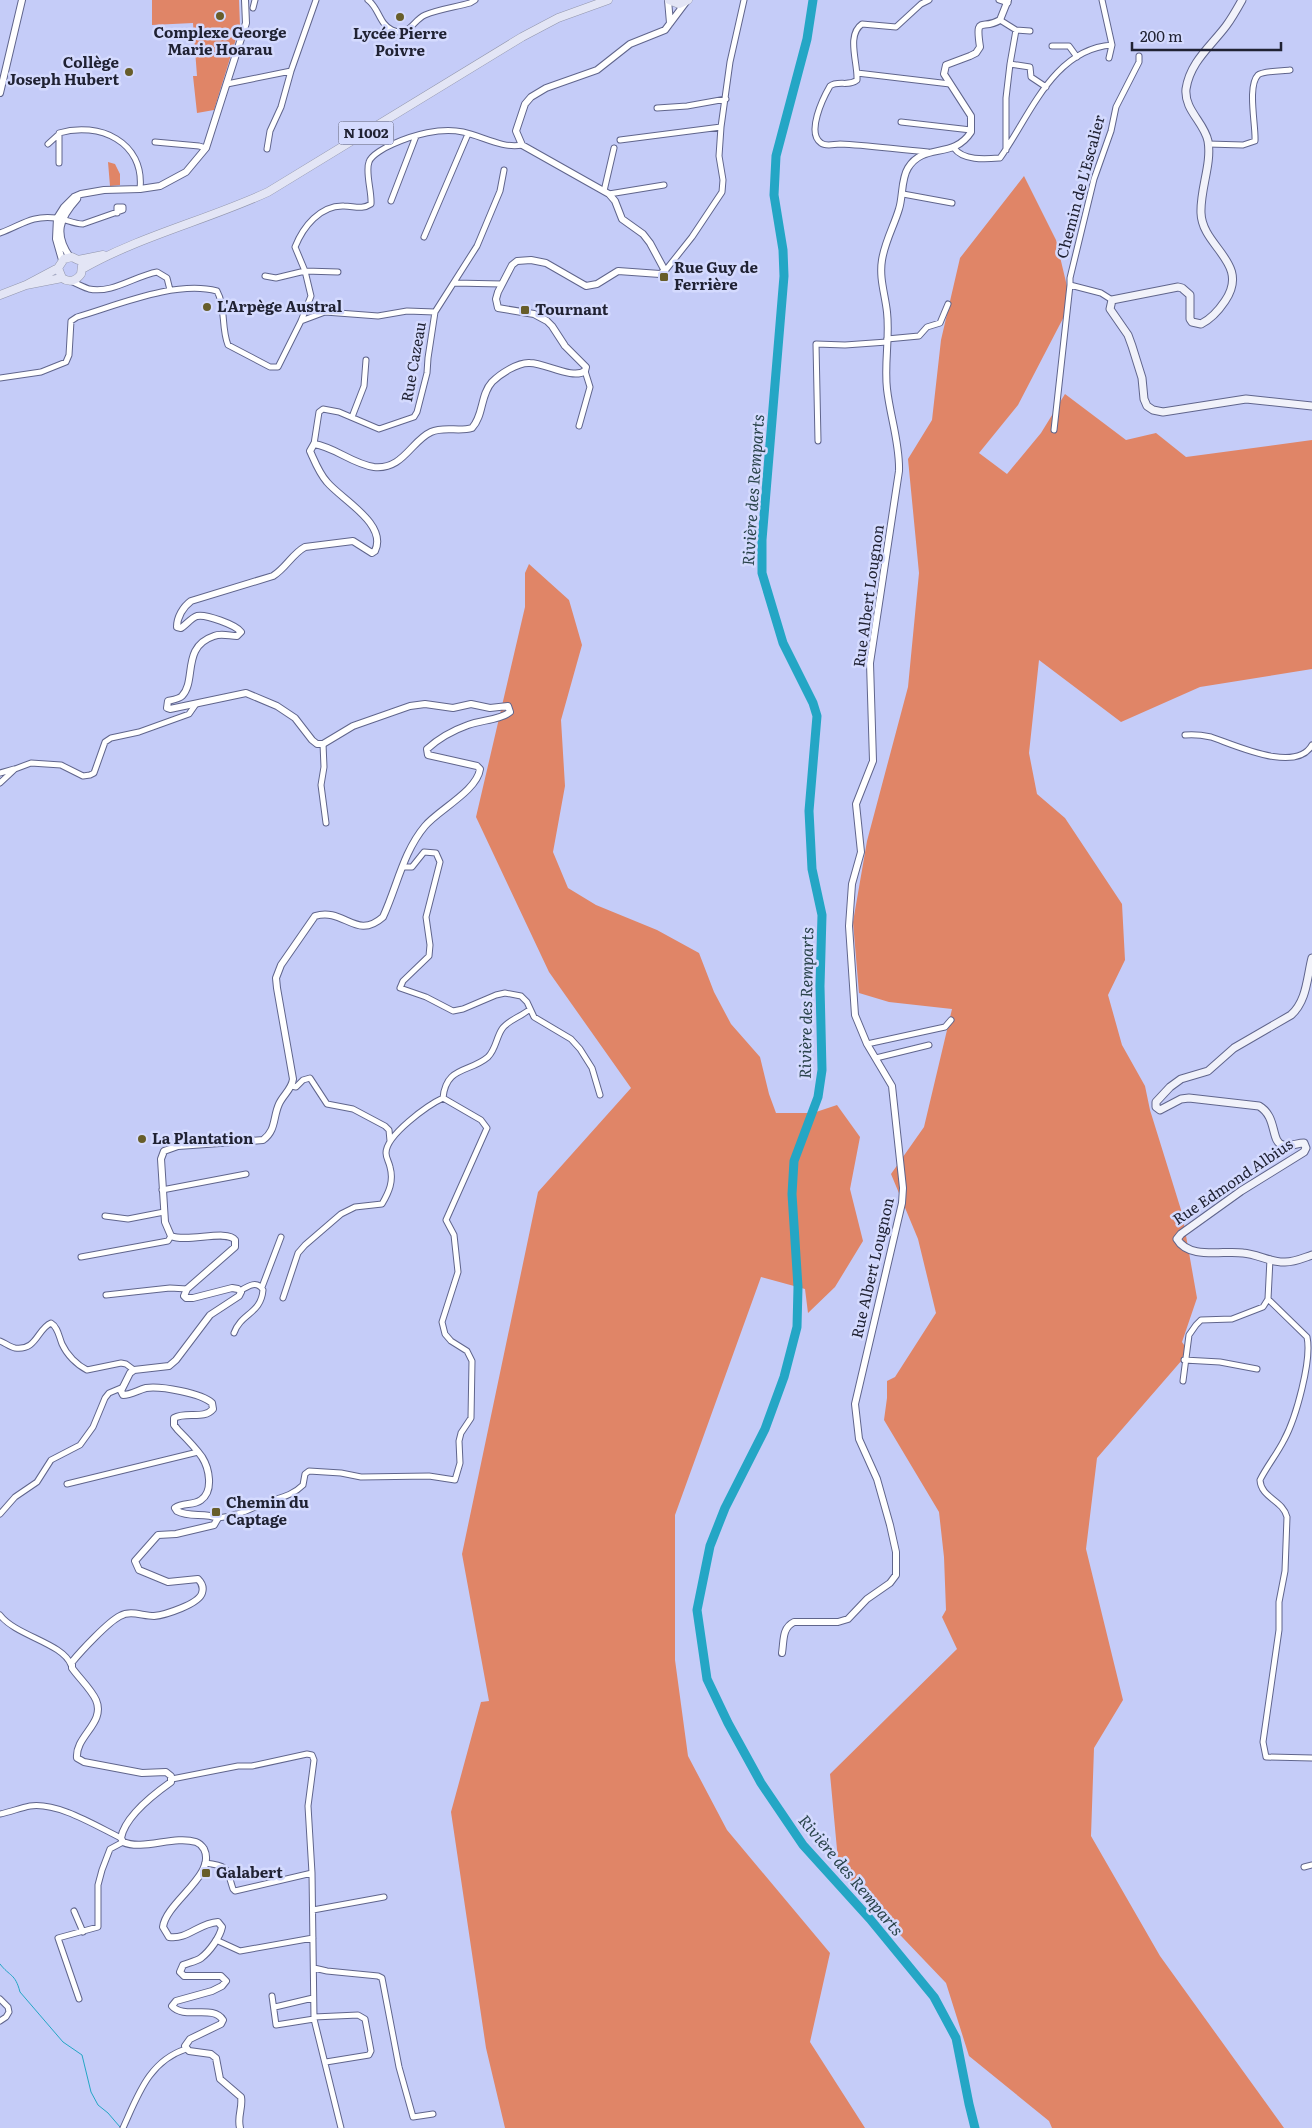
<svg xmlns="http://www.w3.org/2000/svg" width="1312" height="2128" viewBox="0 0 1312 2128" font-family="Literata,serif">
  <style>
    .green { fill: #e08567 }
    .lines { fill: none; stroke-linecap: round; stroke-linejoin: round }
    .stream { stroke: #24a6c5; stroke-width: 1 }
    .river { stroke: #24a6c5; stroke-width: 9 }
    .minor-casing { stroke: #60658c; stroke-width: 7 }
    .tertiary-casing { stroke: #60658c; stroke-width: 8 }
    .secondary-casing { stroke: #60658c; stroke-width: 9 }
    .primary-casing { stroke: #9296ad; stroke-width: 9 }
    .minor { stroke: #fff; stroke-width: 5 }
    .tertiary { stroke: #fff; stroke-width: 6 }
    .secondary { stroke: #f1f2fa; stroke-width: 7 }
    .primary { stroke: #e3e5f5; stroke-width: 8 }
    .poi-dot { fill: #675d2a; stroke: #d4dafe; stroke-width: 2 }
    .labels { text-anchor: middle; stroke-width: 5; stroke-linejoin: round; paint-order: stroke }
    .shield { fill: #d4dafe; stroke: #565970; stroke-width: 1 }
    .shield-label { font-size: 14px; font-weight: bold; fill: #202233 }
    .poi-label { font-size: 15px; font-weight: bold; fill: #202233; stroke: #d4dafe; text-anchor: start }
    .street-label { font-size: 15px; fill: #202233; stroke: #d4dafe }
    .water-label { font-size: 16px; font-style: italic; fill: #29434a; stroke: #d4dafe }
  </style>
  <rect width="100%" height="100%" fill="#c5ccf8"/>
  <!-- green -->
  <path class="green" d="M152,0H239L240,26L214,110L197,113L193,76H197L193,23L152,25Z
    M108,162L115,164L120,174V185L110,186Z
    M1024,176L1056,240L1071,303L1018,405L979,453L1007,474L1041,433L1065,394L1126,440L1156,433L1186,457L1312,440V669L1200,687L1121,722L1039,660L1029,753L1037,794L1065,818L1122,904L1125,960L1108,995L1122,1045L1145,1086L1150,1110L1182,1213L1197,1298L1182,1342L1189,1352L1097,1458L1086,1549L1123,1700L1094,1748L1091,1836L1160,1956L1284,2128H1052L1049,2121L969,2056L946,1983L839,1871L830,1774L957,1649L942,1617L946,1610L944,1557L939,1512L884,1420L887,1398V1381L895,1377L936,1313L918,1239L891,1174L924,1127L952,1009L889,1002L859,993L853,922L867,841L908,687L919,573L908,459L932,420L941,340L960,258Z
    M529,564L569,600L582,645L561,720L565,786L553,852L568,888L596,905L657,930L699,953L714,992L731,1024L760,1057L769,1094L776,1113H813L837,1105L860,1137L850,1189L863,1241L835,1287L808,1313L805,1289L761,1277L675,1515V1660L688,1756L727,1830L830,1953L810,2042L865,2128H505L486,2048L451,1812L481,1702L489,1701L462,1554L538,1192L631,1088L549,972L476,817L525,607V573Z"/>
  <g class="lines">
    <!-- stream -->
    <path class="stream" d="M0,1964C10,1977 15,1973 20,1992L63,2042L82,2055L91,2092L98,2105L108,2113L120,2127"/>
    <!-- river -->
    <path class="river" d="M813,0L807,39L776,156L774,195L783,250L784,276L762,540V573L783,643L813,703L817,716L809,811L812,869L822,915L820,986L822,1070L818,1097L794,1161L792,1194L798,1287L797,1327L784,1377L765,1429L725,1508L710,1546L697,1610L707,1679L728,1723L761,1783L803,1845L870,1919L934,1997L956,2038L969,2104L975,2128"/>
    <defs>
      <path id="minor" d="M368,0C379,8 379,24 392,30C409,38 413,20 425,15C439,9 456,7 470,3L475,0
        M999,0L1008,3
        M1102,0L1112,45L1109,58
        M253,8L255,0
        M1000,20L1016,30L1030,31
        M1052,46H1069L1077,57
        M1010,64L1016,30
        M291,71L316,0
        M857,73L950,84
        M227,84L291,71L281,107L270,131L267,149
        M657,108L687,106L726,99
        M901,122L971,130
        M620,140L721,127
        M155,142L199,146L206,148
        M48,144L59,134
        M1208,144L1243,145L1255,141C1256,126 1247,86 1258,75C1262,71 1284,71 1290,70
        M954,148C963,161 986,159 1000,158C1030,116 1053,49 1112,45
        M1006,150V98L1010,64L1030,67L1031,77L1046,87
        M928,152C899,150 869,145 840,144C834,144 826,147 821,143C806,133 823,98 830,86C838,80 849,87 857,80C858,63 846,35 862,24L896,27L921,4L929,0
        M59,163V133C99,121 145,142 140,189
        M604,191L614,148
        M609,194L664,185
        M903,194L952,203
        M391,201L416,136
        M0,233C22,225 31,215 56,218C66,219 73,224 83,224L123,210V207H117V213
        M424,237L468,134
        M665,271L692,237L722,192L723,180L719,156L721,127L730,62L744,0
        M265,276L276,278L305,271L338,272
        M71,281C77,284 83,287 89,289C112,294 135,276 157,272L167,278L170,290
        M454,283L502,284
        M1112,300L1101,293L1070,285V278L1094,179L1111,131L1116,107L1139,62V56
        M301,321L325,312L378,316L407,311L435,312
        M887,339L919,336L927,327L940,323L948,304
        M0,378L41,372L66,362L69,355L71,321L77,317C118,305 176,280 217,291C226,307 221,328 228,345L270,367H278L301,321L311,296L305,271L295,247C303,227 320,205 344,206C354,206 362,210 371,204C372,192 365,172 369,162C371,155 386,147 393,144C413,135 441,127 463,132C482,136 503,149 522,145
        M352,417L364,386L366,360
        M579,426L590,387L585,371
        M1054,430L1070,285
        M818,441L816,344L845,345L887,342
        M314,444L319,412L323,409L339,412L379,429L414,417L417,412L427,373L428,358L435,312L477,246L500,191L504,170
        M1185,735C1194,734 1202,735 1211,737C1235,745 1296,774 1312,745
        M323,744L324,767L321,785L326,823
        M0,773L14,769
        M0,783L15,769L31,763L61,765L83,776L90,775L94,773L105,742L111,738L139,732L189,714L196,704
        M403,867H412L424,852L436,853L440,862L426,917L430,945L429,956L403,981L400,988L426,997L453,1011L463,1009L496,995L505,993L521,996L527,1002L534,1017L571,1039L580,1049L592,1068L600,1095
        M867,1044L945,1027L951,1020
        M876,1058L929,1045
        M291,1086L296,1087L303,1080L310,1078L327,1104L353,1109L385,1126L389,1130L390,1141
        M443,1098C446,1066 469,1073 488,1057C496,1049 496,1038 502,1029C508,1020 521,1017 530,1009
        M162,1190L246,1174
        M105,1216L128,1219L164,1212
        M81,1257L168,1241L171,1236
        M262,1287L281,1237
        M106,1295L170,1288L187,1289
        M283,1298L298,1253L305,1245L341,1214L355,1207L382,1204C389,1192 394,1181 390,1167C389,1162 386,1158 386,1153C386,1135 428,1105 443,1098
        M1268,1299L1307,1337C1312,1360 1296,1418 1284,1440C1277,1454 1267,1466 1260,1480C1261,1498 1283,1500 1287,1517L1285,1571L1279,1602V1630L1263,1742L1266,1757L1312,1758
        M234,1333C241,1313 261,1314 263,1290C257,1280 248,1286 240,1291
        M0,1341C5,1343 10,1347 15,1348C37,1351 37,1329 51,1323C58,1327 59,1337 62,1344C67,1355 77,1365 87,1370L121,1363L126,1364L134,1370
        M1184,1360L1220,1362L1257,1369
        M1183,1381L1189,1335L1196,1325L1201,1320L1232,1319L1263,1307L1268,1299L1270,1259
        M67,1484L198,1452
        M0,1514L15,1497L37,1482L51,1460L80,1445L93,1427L105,1398L109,1393L121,1388
        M218,1518C235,1516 244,1512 260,1505C275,1498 290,1498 303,1485L305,1474L309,1471L341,1473L361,1477L429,1476L455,1480L460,1463L459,1441L461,1433L471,1418L472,1361L467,1351L451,1341L445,1334L442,1322L458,1272L454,1235L446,1220L487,1128L481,1120L443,1098
        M0,1615C16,1636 63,1643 71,1665
        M172,1779L238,1766H252L307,1754L312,1755L314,1760L308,1806L312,1873L314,2019L341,2128
        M0,1814C10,1812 20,1808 30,1806C58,1802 96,1826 121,1838
        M205,1863C229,1866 226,1867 233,1889L235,1891L312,1873
        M1304,1867L1312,1865
        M313,1910L384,1897
        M74,1911L83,1932
        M216,1940L240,1951L313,1938
        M314,1968L327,1971L378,1976L382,1978L399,2067L413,2117L433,2114
        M272,1996L276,2025L314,2019
        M0,1999L8,2007L9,2012L6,2017L0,2021
        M79,1999L58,1938L98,1927V1885L102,1870L110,1849L123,1842
        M275,2007L313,1998
        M314,2017L358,2015L365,2019L371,2051L369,2055L326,2062
        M123,2128C138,2095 149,2061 186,2049"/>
      <path id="tertiary" d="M668,0L670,23
        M0,93L22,0
        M70,257C54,234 59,219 77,199
        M62,260L56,239L57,218L64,207L74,197L81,194L104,190L140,189L160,186L186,172L206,148L246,23L245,0
        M782,1653C784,1640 782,1628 794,1622H838L848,1619L867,1599L890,1583L896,1575V1552L890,1525L877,1479L859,1439L855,1404L902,1203L903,1188L892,1086L867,1044L855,1015L849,926L852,884L861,852L856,804L873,761L870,663L899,471C900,444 890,416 887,389C884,363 890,338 887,312C885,294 879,278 882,260C885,241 894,226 899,209C903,197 901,179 908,168C924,142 953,160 971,132V116L944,74L946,65L970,56L976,53L980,47C975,14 982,31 1000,20L1008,0
        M240,2128C237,2116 243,2108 241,2097L220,2079L216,2058L211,2054L189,2051L185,2046L190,2039L221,2024L223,2020C213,2004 184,2020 172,2006L176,2001L212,1991L222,1986L226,1981L221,1976H184L180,1972L183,1965C188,1963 197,1961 201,1958C210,1951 220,1937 222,1927L218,1922C199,1923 187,1940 169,1937L163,1927C166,1902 217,1875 204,1849C202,1846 199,1843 196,1842C174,1835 143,1851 123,1842L121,1838C125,1816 154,1794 171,1782V1776L166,1772L142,1773L84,1762L77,1758C75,1736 106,1723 96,1700C91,1689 79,1678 72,1668V1662C81,1651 108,1622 120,1616C131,1610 142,1616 154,1616C165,1615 199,1604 202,1593C204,1587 202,1583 198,1579L168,1582L139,1570L135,1561L158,1535L176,1534L214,1525L218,1518C204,1512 190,1518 177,1511L175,1508C183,1502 193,1506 201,1500C214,1491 209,1468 202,1457C195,1447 186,1438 178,1430L174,1425V1418C186,1411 204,1420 213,1409L212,1403C201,1393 161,1386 146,1388C138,1390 131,1395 123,1395L121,1391L130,1373L134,1370L169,1366L176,1360L210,1315L239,1296L241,1292L238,1289L232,1288L193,1298H186L184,1296L187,1289L235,1247V1240C227,1229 187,1243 171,1236L165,1222L161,1159L164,1151L178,1146L263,1140C276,1131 273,1117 279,1104C283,1095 292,1089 293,1079L277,988L276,978L281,965L315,916C344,907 356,941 383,917C397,887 403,852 425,826C438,810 477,791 480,769L477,766L428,755L427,749C438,739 454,730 468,725C481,720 500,720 510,712L508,706L490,708L471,704L453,708L425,704L410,706L353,726L323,744H317L312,740L295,718L277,706L246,693L170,709L167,708L168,701C172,700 179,699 182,696C197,680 181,647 214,636C221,633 230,636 237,636L241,632C236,625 206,614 197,616C191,618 186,625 181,628L177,627C177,617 183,607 191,601L273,576C286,568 292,554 305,547L353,541L372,553L375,551C388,524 341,499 327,482C319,473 315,462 310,451L314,444C335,447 352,464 374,467C403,470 411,441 431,432C444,426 459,432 472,428C484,415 480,395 492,382C500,374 518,362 530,363C545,363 573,380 585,371L586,367L565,346L552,326L547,321L534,314L498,308L496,299L498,292L512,265L517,261L531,260L546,263L586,286L597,284L618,271L660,274L665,271L664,269L650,243L643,234L622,219L615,201L609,194L522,145L516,131L525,104L531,97L546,88L597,70L630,44L665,30L686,2"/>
      <path id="secondary" d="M1242,0C1237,9 1232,18 1226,26C1211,46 1190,62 1186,89C1184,110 1204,122 1208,141C1212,164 1200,189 1201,213C1202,247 1251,263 1225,301C1219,310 1211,319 1201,324L1192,322L1190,319V295L1182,288L1178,287L1112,300L1110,309L1128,335L1132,346L1142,378L1144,399L1147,406L1153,410L1163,412L1246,399L1312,406
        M1312,958C1307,977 1307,1001 1291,1015L1234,1048L1208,1071L1181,1079L1170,1087L1156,1102V1107L1160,1110L1181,1099L1189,1098L1259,1106C1278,1117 1270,1142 1283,1145C1290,1147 1297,1143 1304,1143L1306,1148L1304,1152L1241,1191L1181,1234L1177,1239C1189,1260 1224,1250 1243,1253C1257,1254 1272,1263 1285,1262C1295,1262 1303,1258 1312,1255"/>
      <path id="primary" d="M669,0L679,4L688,0
        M82,269C140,236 207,220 268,192L522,37L558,18L608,0
        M62,278L58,268L64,259L72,257L78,260L103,255
        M26,285L62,278C69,283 76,281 81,274L82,266
        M0,295L26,285L58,268"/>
    </defs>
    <!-- minor casing -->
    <use href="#minor" class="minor-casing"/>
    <!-- tertiary casing -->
    <use href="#tertiary" class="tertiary-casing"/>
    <!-- secondary casing -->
    <use href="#secondary" class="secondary-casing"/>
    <!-- primary casing -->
    <use href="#primary" class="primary-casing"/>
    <!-- minor -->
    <use href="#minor" class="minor"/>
    <!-- tertiary -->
    <use href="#tertiary" class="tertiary"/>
    <!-- secondary -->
    <use href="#secondary" class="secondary"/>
    <!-- primary -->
    <use href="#primary" class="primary"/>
  </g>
  <!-- markers -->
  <g class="poi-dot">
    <circle cx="220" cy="16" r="5"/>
    <circle cx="400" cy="17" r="5"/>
    <circle cx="129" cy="72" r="5"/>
    <rect x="659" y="272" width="10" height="10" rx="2.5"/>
    <circle cx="207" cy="307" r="5"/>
    <rect x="520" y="305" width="10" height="10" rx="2.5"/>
    <circle cx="142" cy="1139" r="5"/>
    <rect x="211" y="1507" width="10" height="10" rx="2.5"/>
    <rect x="201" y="1868" width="10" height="10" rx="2.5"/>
  </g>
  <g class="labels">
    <!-- shield labels -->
    <rect class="shield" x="338.5" y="121.5" width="55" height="23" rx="4"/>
    <g class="shield-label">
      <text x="366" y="138">N 1002</text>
    </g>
    <!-- poi labels -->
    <g class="poi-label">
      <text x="220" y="38" text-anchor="middle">Complexe George<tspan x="220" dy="17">Marie Hoarau</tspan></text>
      <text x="400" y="39" text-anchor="middle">Lycée Pierre<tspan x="400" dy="17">Poivre</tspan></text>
      <text x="119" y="68" text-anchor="end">Collège<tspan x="119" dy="17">Joseph Hubert</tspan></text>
      <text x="674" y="273">Rue Guy de<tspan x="674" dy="17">Ferrière</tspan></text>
      <text x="217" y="312">L'Arpège Austral</text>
      <text x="535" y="315">Tournant</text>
      <text x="152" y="1144">La Plantation</text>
      <text x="226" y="1508">Chemin du<tspan x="226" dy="17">Captage</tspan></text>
      <text x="216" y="1878">Galabert</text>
    </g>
    <!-- street labels -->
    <g class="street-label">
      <text transform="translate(1081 187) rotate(-75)" y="5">Chemin de L'Escalier</text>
      <text transform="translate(414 362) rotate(-80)" y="5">Rue Cazeau</text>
      <text transform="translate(869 596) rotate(-82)" y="5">Rue Albert Lougnon</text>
      <text transform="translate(1233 1182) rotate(-34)" y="5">Rue Edmond Albius</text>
      <text transform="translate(873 1268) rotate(-77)" y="5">Rue Albert Lougnon</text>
    </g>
    <!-- water labels -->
    <g class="water-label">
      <text transform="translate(753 490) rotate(-86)" y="6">Rivière des Remparts</text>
      <text transform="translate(806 1003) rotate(-89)" y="6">Rivière des Remparts</text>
      <text transform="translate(851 1875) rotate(50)" y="6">Rivière des Remparts</text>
    </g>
  </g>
  <!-- scale -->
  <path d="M1132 42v8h149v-8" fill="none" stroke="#202233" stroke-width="2.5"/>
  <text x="1140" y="42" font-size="15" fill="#202233" stroke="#d4dafe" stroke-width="4" paint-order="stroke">200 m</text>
</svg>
